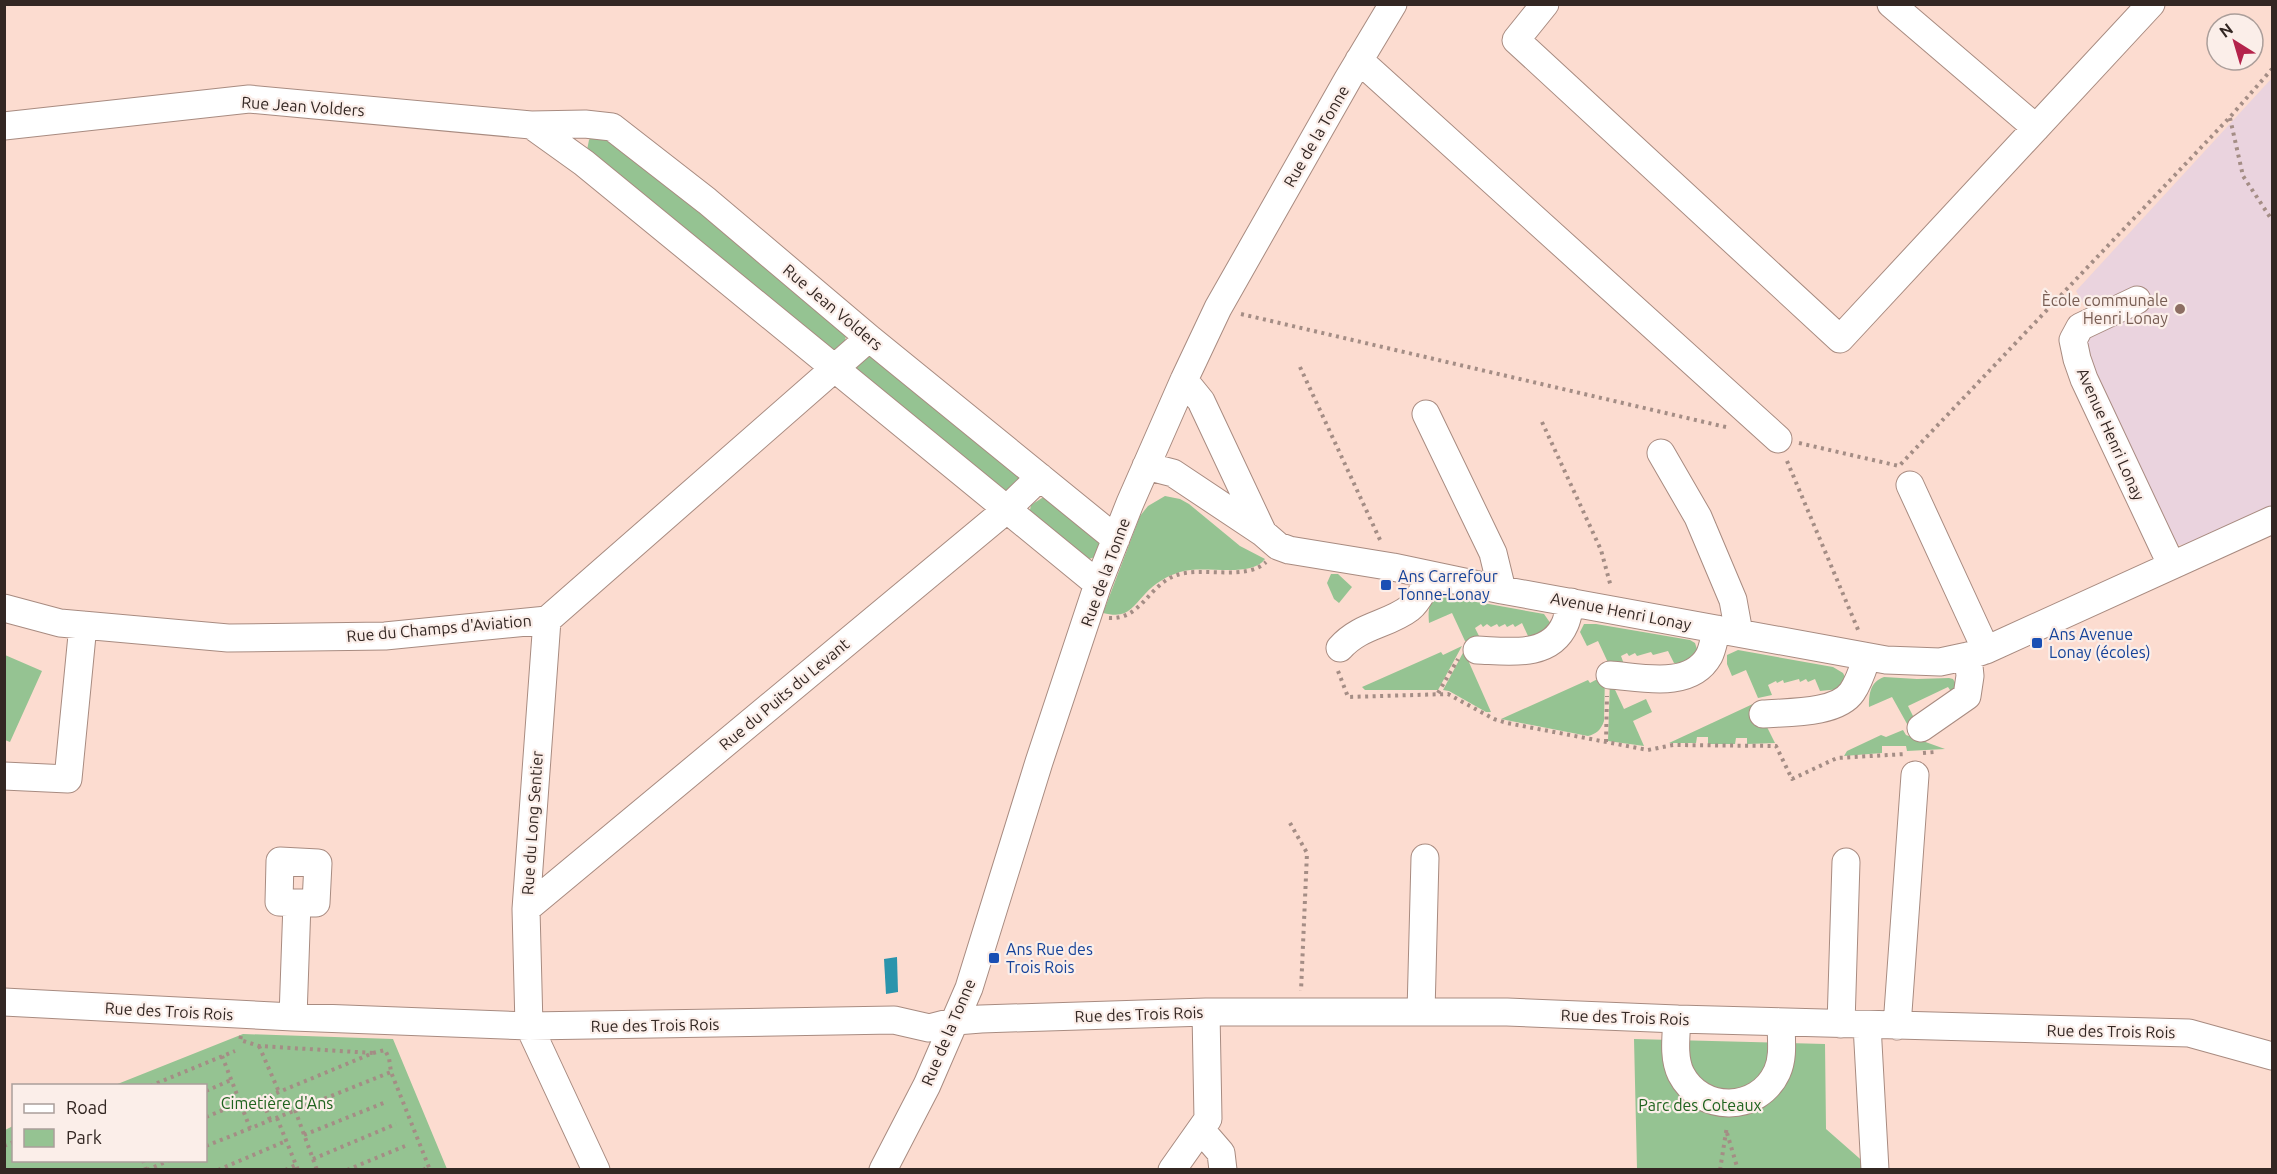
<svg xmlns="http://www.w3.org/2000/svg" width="2277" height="1174" viewBox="0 0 2277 1174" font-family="Ubuntu,sans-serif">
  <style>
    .education { fill: #ead3de }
    .green { fill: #95c392 }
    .water { fill: #2a94ac }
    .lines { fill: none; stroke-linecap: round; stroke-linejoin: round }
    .minor-casing { stroke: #a88b80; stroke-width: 29 }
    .path { stroke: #a48d85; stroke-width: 4; stroke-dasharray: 3 4.5; stroke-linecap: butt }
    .minor { stroke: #fff; stroke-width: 27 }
    .education-dot { fill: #8d6e63; stroke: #fbeee9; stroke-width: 2 }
    .transit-dot { fill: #1a4fb4; stroke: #fbeee9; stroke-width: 2 }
    .labels { text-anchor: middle; stroke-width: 4.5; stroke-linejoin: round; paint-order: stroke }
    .street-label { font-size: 16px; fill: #332723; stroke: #fbeee9 }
    .education-label { font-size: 16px; fill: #785e54; stroke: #fbeee9; text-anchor: end }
    .transit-label { font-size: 16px; fill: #164399; stroke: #fbeee9; text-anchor: start }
    .park-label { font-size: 16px; fill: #1f631e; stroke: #fbeee9 }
  </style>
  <rect width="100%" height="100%" fill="#fcdcd0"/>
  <!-- education -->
  <path class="education" d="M2272,78V506L2191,544L2179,545L2168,538L2080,347L2097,326L2076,291Z"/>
  <!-- green -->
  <path class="green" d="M609,135L846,336L844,345L831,352L587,150L589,140L591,137Z
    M872,354L1020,478L1019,483L1004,494L856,369L859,360Z
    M1165,496L1180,499L1189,504L1240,546L1265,559C1250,579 1204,564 1180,572C1167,576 1155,583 1145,594C1131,609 1127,619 1103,613L1140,516L1148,506Z
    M1042,498H1047L1097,536L1101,544L1095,557L1086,560L1029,515L1031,505Z
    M1331,574H1338L1352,587L1339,603L1334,599L1327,583Z
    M1439,595L1544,614L1551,624L1536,636H1528L1522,623L1515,627L1513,624L1507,627L1505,624L1499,627L1497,624L1491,627L1487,624L1483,627L1481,624L1475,628L1480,638L1469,643L1465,641L1452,613L1429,623C1428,612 1428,601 1439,595Z
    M1584,624H1596L1690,640L1695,643L1698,652L1682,664L1674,663L1668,651L1653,655L1651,652L1637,656L1635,653L1629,656L1627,653L1621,656L1625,667L1611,669L1598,641L1587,646L1580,632Z
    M1462,646L1438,690H1365L1362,687L1441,652L1443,655Z
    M1738,650L1833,667L1843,673L1846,679L1840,689L1820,691L1815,679L1808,682L1806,679L1800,682L1799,679L1784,683L1783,680L1777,683L1776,681L1768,685L1772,695L1758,698L1746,670L1732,676L1727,664V655Z
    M1464,651L1491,712H1486L1449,691L1443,690Z
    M5,655L42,671L10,742L5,740Z
    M1605,675L1604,721C1601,730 1596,734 1588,736L1501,719L1588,680L1590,683Z
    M1884,677L1917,679L1949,678L1953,679L1956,684L1952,693L1948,687L1908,706L1922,734L1911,731L1892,697L1869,707C1869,694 1870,682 1884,677Z
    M1610,679L1624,709L1646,699L1652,712L1633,721L1644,746L1608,741Z
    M1755,703L1775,743L1747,744V738H1736L1735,744H1708V737H1697L1696,743H1669Z
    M1903,730L1906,735L1945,749L1907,751L1906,746H1882V753L1844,756L1847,751L1881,735L1886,737Z
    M243,1034L393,1039L447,1169H5V1130L13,1126L14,1160H206V1086L115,1085Z
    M1634,1039L1825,1044L1826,1129L1867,1165V1169H1637Z"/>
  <!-- water -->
  <path class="water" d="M897,957L898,992L886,994L884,959Z"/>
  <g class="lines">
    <defs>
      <path id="minor" d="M1545,4L1516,40L1840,339L2151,4
        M1891,4L2036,128
        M1359,60L1778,439
        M531,125L584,163L1098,584
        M4,126L249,99L531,125L585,124L612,127L707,201L869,338L1116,539
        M2137,300L2080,327L2073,340L2077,359L2084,379L2171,564
        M1184,380L1201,401L1263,533
        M1426,414L1493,553L1502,590
        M1661,453L1698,517L1733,600L1739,633
        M1146,466L1173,473L1263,533L1278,546L1289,550L1393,567L1502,590L1886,660L1940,662L1968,656L1986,650L2272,520
        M1910,485L1986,650
        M4,608L60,623L228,638L385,636L547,620L869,338
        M547,620L526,909L529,1026L596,1170
        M1340,648C1360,625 1388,625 1410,608C1419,600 1425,587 1430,576
        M1477,650C1507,651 1550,659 1565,624C1568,617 1569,609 1571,602
        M1610,675C1640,677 1690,690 1709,656C1713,648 1714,638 1717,629
        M1763,714C1788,712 1837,714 1852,692C1859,682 1863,669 1867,657
        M1921,728L1967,696L1970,676L1968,656
        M4,776L68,779L83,625
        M526,909L1006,510L1040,477
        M4,1002L293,1017L529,1026L894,1020L929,1028L956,1021L981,1019L1206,1012H1507L1677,1019L2189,1033L2272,1056
        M1421,1012L1425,858
        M293,1017L297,903H316L318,863L280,861L279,902L297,903
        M1677,1019C1676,1037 1673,1058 1681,1074C1701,1113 1758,1113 1777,1072C1784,1057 1781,1039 1781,1022
        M1841,1024L1846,862
        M1867,1025L1875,1170
        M1897,1026L1915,775
        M1202,1131L1221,1153L1223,1170
        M883,1170L927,1085L969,988L1039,762L1098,584L1130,503L1184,380L1218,308L1348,79L1393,4
        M1172,1170L1208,1119L1206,1012"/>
    </defs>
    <!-- minor casing -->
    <use href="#minor" class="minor-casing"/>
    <!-- path -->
    <path class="path" d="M2230,118L2243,176L2272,220
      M1241,314L1730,428
      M1300,367L1381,542
      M1542,422L1601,550L1611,587
      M1799,443L1899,466L2230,117L2272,69
      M1787,461L1859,632
      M1109,618C1140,620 1148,587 1174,576C1201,565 1245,582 1266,562
      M1338,671L1348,697L1448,694L1494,719L1507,723L1648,750L1673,745L1776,746L1792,779L1837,758L1906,754
      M1438,693L1458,659
      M1606,742L1607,696
      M1923,753L1935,752
      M1290,823L1307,853L1301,991
      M241,1036L240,1040L259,1046L373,1053L262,1099L270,1120
      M259,1046L279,1092
      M373,1053L385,1050L389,1058L391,1072L430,1170
      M222,1056L250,1128
      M150,1086L235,1051
      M206,1091L231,1080
      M295,1110L317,1170
      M206,1117L240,1103
      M277,1118L298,1170
      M1727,1133L1738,1170
      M304,1135L386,1102
      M4,1146L14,1142
      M206,1146L391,1072
      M313,1159L396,1124
      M143,1160L146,1170
      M147,1170L170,1160
      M218,1170L286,1141
      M285,1170L296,1165
      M347,1170L405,1146
      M423,1170L429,1167
      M1720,1170L1727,1126"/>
    <!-- minor -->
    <use href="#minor" class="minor"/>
  </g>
  <!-- markers -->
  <circle class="education-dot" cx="2180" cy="309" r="6"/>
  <g class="transit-dot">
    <rect x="1380" y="579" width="12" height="12" rx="3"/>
    <rect x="2031" y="637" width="12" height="12" rx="3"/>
    <rect x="988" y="952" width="12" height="12" rx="3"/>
  </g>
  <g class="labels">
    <!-- street labels -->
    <g class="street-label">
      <text transform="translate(303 106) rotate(4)" y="6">Rue Jean Volders</text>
      <text transform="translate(1316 136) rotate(-60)" y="6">Rue de la Tonne</text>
      <text transform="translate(833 307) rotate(40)" y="6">Rue Jean Volders</text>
      <text transform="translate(2111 434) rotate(66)" y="6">Avenue Henri Lonay</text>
      <text transform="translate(1105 572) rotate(-70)" y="6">Rue de la Tonne</text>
      <text transform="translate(1621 611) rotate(11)" y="6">Avenue Henri Lonay</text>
      <text transform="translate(439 628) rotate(-5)" y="6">Rue du Champs d'Aviation</text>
      <text transform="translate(784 694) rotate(-40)" y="6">Rue du Puits du Levant</text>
      <text transform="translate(532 823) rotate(-86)" y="6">Rue du Long Sentier</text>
      <text transform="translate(169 1011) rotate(3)" y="6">Rue des Trois Rois</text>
      <text transform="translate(1139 1014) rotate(-2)" y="6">Rue des Trois Rois</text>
      <text transform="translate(1625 1017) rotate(2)" y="6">Rue des Trois Rois</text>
      <text transform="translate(655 1025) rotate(-1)" y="6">Rue des Trois Rois</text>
      <text transform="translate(2111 1031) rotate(1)" y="6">Rue des Trois Rois</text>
      <text transform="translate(948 1032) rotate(-67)" y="6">Rue de la Tonne</text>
    </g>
    <!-- education labels -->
    <g class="education-label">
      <text x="2168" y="306">Ècole communale<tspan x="2168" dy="18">Henri Lonay</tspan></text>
    </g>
    <!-- transit labels -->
    <g class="transit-label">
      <text x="1398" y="582">Ans Carrefour<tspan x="1398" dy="18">Tonne-Lonay</tspan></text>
      <text x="2049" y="640">Ans Avenue<tspan x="2049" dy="18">Lonay (écoles)</tspan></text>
      <text x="1006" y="955">Ans Rue des<tspan x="1006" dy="18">Trois Rois</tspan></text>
    </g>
    <!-- park labels -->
    <g class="park-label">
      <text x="277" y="1109">Cimetière d'Ans</text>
      <text x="1700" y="1111">Parc des Coteaux</text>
    </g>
  </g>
  <!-- border -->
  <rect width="2277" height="1174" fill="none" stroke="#332723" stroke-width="12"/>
  <!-- legend -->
  <rect x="12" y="1084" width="195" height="78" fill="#fbeee9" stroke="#ab9e9a" stroke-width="1.5"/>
  <rect x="24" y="1104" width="30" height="9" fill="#ffffff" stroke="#ab9e9a" stroke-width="1.5"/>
  <text x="66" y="1114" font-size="18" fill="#332723">Road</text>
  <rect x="24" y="1129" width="30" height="18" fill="#95c392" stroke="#ab9e9a" stroke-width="1.5"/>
  <text x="66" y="1144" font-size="18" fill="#332723">Park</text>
  <!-- north arrow -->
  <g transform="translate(2235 42) rotate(323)"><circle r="28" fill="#fbeee9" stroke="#ab9e9a" stroke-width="1.5"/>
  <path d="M0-4.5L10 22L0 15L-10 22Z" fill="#b4234b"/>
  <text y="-9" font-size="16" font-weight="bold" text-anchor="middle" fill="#332723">N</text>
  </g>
</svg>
